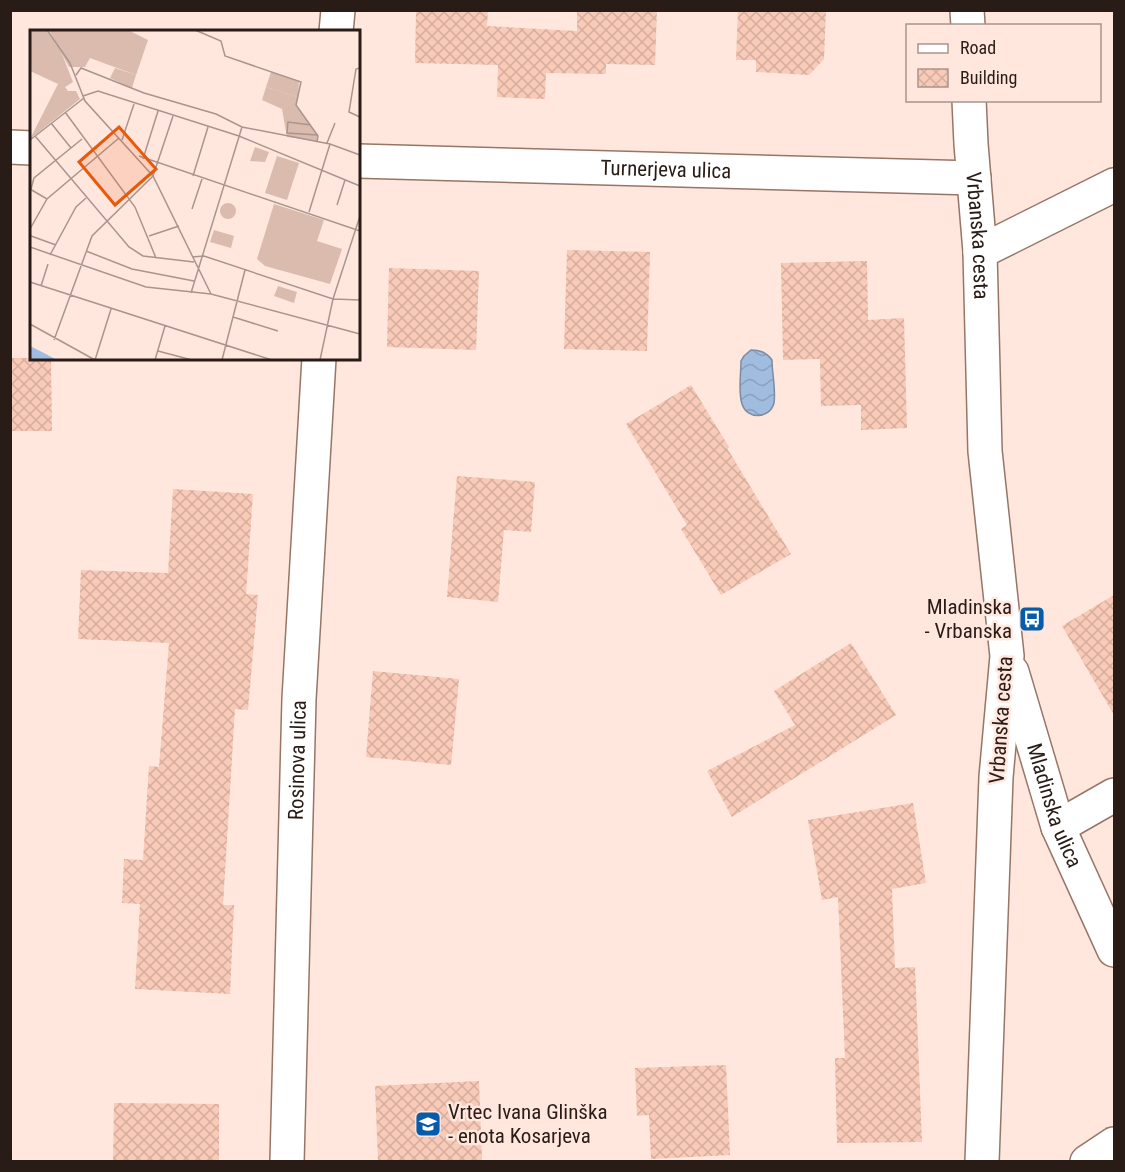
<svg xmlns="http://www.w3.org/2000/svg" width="1125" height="1172" viewBox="0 0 1125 1172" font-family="'Roboto Condensed',sans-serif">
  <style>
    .water { fill: url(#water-waves); stroke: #7c8ca2; stroke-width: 1.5 }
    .building { fill: url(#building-cross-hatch) }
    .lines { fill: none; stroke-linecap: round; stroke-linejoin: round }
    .minor-casing { stroke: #977567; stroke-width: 36 }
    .minor { stroke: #fff; stroke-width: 33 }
    .labels { text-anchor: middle; stroke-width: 5; stroke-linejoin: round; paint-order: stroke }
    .street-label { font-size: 21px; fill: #291b16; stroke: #ffe7de }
    .poi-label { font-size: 21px; fill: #291b16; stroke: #ffe7de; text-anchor: end }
    .inset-road { fill: none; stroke: #a9958e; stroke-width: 1.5 }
    .view { fill: #e8590c; fill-opacity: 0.15; stroke: #e8590c; stroke-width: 3 }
    .inset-edge { fill: none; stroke: #291b16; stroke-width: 3 }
  </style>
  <defs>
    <pattern id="water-waves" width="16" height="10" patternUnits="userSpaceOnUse" patternTransform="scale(1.5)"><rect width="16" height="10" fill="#a0bcde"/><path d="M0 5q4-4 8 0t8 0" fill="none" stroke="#8aa1be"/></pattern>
    <pattern id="building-cross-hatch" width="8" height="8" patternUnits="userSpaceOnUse" patternTransform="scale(1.5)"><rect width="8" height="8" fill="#f8cab7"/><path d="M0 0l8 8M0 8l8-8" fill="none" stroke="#d5ad9d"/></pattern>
  </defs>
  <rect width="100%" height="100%" fill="#ffe7de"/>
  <!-- water -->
  <path class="water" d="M751,350C760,350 766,352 772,360C772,373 776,390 774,403C770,419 747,420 742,404C738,392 741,374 741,361L744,356Z"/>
  <!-- building -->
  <path class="building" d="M416,10H488L487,26L577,31V10H657L655,65L606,64V74L546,73L545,99L497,97L498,65L415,63Z
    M738,10H826L824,59L809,75L756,72V60H736Z
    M567,250L650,252L647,351L564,349Z
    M867,261L868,320L904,318L907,428L861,430V405L821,406L820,359L783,360L781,263Z
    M389,268L479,271L476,350L387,347Z
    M10,358H51L52,431H10Z
    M691,385L729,447L727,448L791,554L721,595L681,529L687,525L626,424Z
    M457,476L535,482L531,532L504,530L498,602L447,597Z
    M173,489L253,494L246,594L258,595L248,710L235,709L223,905H234L230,994L135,989L140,904L122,903L124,859L143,860L149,766L159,767L169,643L78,639L81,570L168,573Z
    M1114,595V715L1062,626Z
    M851,643L896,715L732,817L707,771L795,725L774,691Z
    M373,671L459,679L451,765L366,757Z
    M913,803L926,883L892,889L895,968L915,967L922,1142L837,1143L835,1058H845L838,897L822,900L808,820Z
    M726,1065L730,1155L651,1159L649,1115L637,1116L635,1068Z
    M479,1081L482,1161H378L375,1086Z
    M114,1103L219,1104V1161H113Z"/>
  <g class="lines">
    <defs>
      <g id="minor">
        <path d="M967,10L968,26"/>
        <path d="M336,32L338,10"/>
        <path id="s1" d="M969,100L971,144L980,252L985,451L1007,656L996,777L982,1162"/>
        <path d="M10,147L32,148"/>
        <path id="s2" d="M358,161L974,178"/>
        <path d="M980,252L1114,185"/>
        <path id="s3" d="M1012,672L1058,827L1114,950"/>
        <path d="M1058,827L1114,795"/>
        <path id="s4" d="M287,1162L299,699L319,358"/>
        <path d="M1087,1162L1114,1144"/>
      </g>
    </defs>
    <!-- minor casing -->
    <use href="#minor" class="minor-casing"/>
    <!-- minor -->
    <use href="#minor" class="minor"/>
  </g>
  <!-- icons -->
  <defs>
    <symbol id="bus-square" viewBox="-11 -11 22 22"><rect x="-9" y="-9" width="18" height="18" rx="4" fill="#085baa" stroke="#ffe7de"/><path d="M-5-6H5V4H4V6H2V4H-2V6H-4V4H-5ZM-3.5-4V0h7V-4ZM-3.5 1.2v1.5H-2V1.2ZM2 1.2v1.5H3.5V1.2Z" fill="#fff"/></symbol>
    <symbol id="school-square" viewBox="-11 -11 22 22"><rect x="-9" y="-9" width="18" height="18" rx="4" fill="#085baa" stroke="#ffe7de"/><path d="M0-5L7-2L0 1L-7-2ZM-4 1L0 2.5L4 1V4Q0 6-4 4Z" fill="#fff"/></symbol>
  </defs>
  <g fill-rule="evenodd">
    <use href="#bus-square" x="1017" y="604" width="30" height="30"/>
    <use href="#school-square" x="413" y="1109" width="30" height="30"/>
  </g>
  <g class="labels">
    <!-- street labels -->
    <g class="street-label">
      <text dy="7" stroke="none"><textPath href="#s2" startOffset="308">Turnerjeva ulica</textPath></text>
      <text dy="7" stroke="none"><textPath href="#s1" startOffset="136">Vrbanska cesta</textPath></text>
      <text transform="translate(1001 720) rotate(-86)" y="7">Vrbanska cesta</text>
      <text dy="7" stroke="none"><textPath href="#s4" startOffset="402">Rosinova ulica</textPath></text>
      <text dy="7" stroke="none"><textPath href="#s3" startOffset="140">Mladinska ulica</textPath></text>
    </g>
    <!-- poi labels -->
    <g class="poi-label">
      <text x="1012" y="614">Mladinska<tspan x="1012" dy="24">- Vrbanska</tspan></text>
      <text x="448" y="1119" text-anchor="start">Vrtec Ivana Glinška<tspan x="448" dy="24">- enota Kosarjeva</tspan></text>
    </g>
  </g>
  <!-- overview -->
  <g transform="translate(30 30)">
    <rect width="330" height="330" fill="#ffe7de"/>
    <path d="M0,0H16L30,19L43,52L35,57L38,61H46L50,69L0,109L28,54L0,41ZM85,38L106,45L102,58L80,48ZM241,42L269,52L268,67L236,57Z" fill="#dabbae"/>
    <path d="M19,0H98L118,10L106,45L60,28L55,37H39ZM236,57L268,67L266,76L288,105L287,111L257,107L252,79L232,70Z" fill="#dabbae"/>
    <path d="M225,117L239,122L235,132L220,131ZM247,126L269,133L257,170L235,163ZM190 181a8 8 0 1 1 16 0a8 8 0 1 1-16 0ZM244,174L294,190L287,211L312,219L300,254L235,236L227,229ZM184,200L204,206L201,218L180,212ZM248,256L267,262L264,273L244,266Z" fill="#dabbae"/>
    <path d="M0,316L14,323L27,330H0Z" fill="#a0bcde"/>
    <path class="inset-road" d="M17,0L40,33L55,71L123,146L181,264M165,0L191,11L195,26L271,52L266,75L288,106L287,112M330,38L326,39L319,82L330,87M46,45L51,38L114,63L186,84L212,97L300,114L330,125M53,66L68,61L209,106L330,156M35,82L105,177L126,228M21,93L41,118M281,95L258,92L257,103L288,105M5,106L99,217L113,226L164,232M0,110L54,68M92,110L104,74M297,113L305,93M109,126L330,201M113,129L128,81M163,146L178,97M0,159L17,169M1,159L4,148L52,109M307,175L315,150M162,179L172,149M279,182L300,114M0,199L17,169L89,108M1,206L26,215M119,206L149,196M0,217L116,257L181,264L330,304M56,221L102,239L164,251M20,225L46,177L56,168M162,227L174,226L303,269L330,270M0,252L242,330M11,256L18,234M161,263L212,97M203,287L248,301M0,294L65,330M24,310L62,206L123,146L143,86M128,321L162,330M65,330L81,279M125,330L135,296M192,330L215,240M290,330L303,269L330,186"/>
    <path class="view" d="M89,97L126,139L85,175L49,132Z"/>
    <rect width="330" height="330" class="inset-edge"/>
  </g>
  <!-- border -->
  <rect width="1125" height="1172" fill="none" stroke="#291b16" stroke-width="24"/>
  <!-- legend -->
  <rect x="906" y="24" width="195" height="78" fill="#ffe7de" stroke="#a9958e" stroke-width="1.5"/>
  <rect x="918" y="44" width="30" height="9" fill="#ffffff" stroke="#a9958e" stroke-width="1.5"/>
  <text x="960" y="54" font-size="18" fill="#291b16">Road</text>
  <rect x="918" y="69" width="30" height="18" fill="url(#building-cross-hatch)" stroke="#a9958e" stroke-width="1.5"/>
  <text x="960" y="84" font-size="18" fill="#291b16">Building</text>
</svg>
